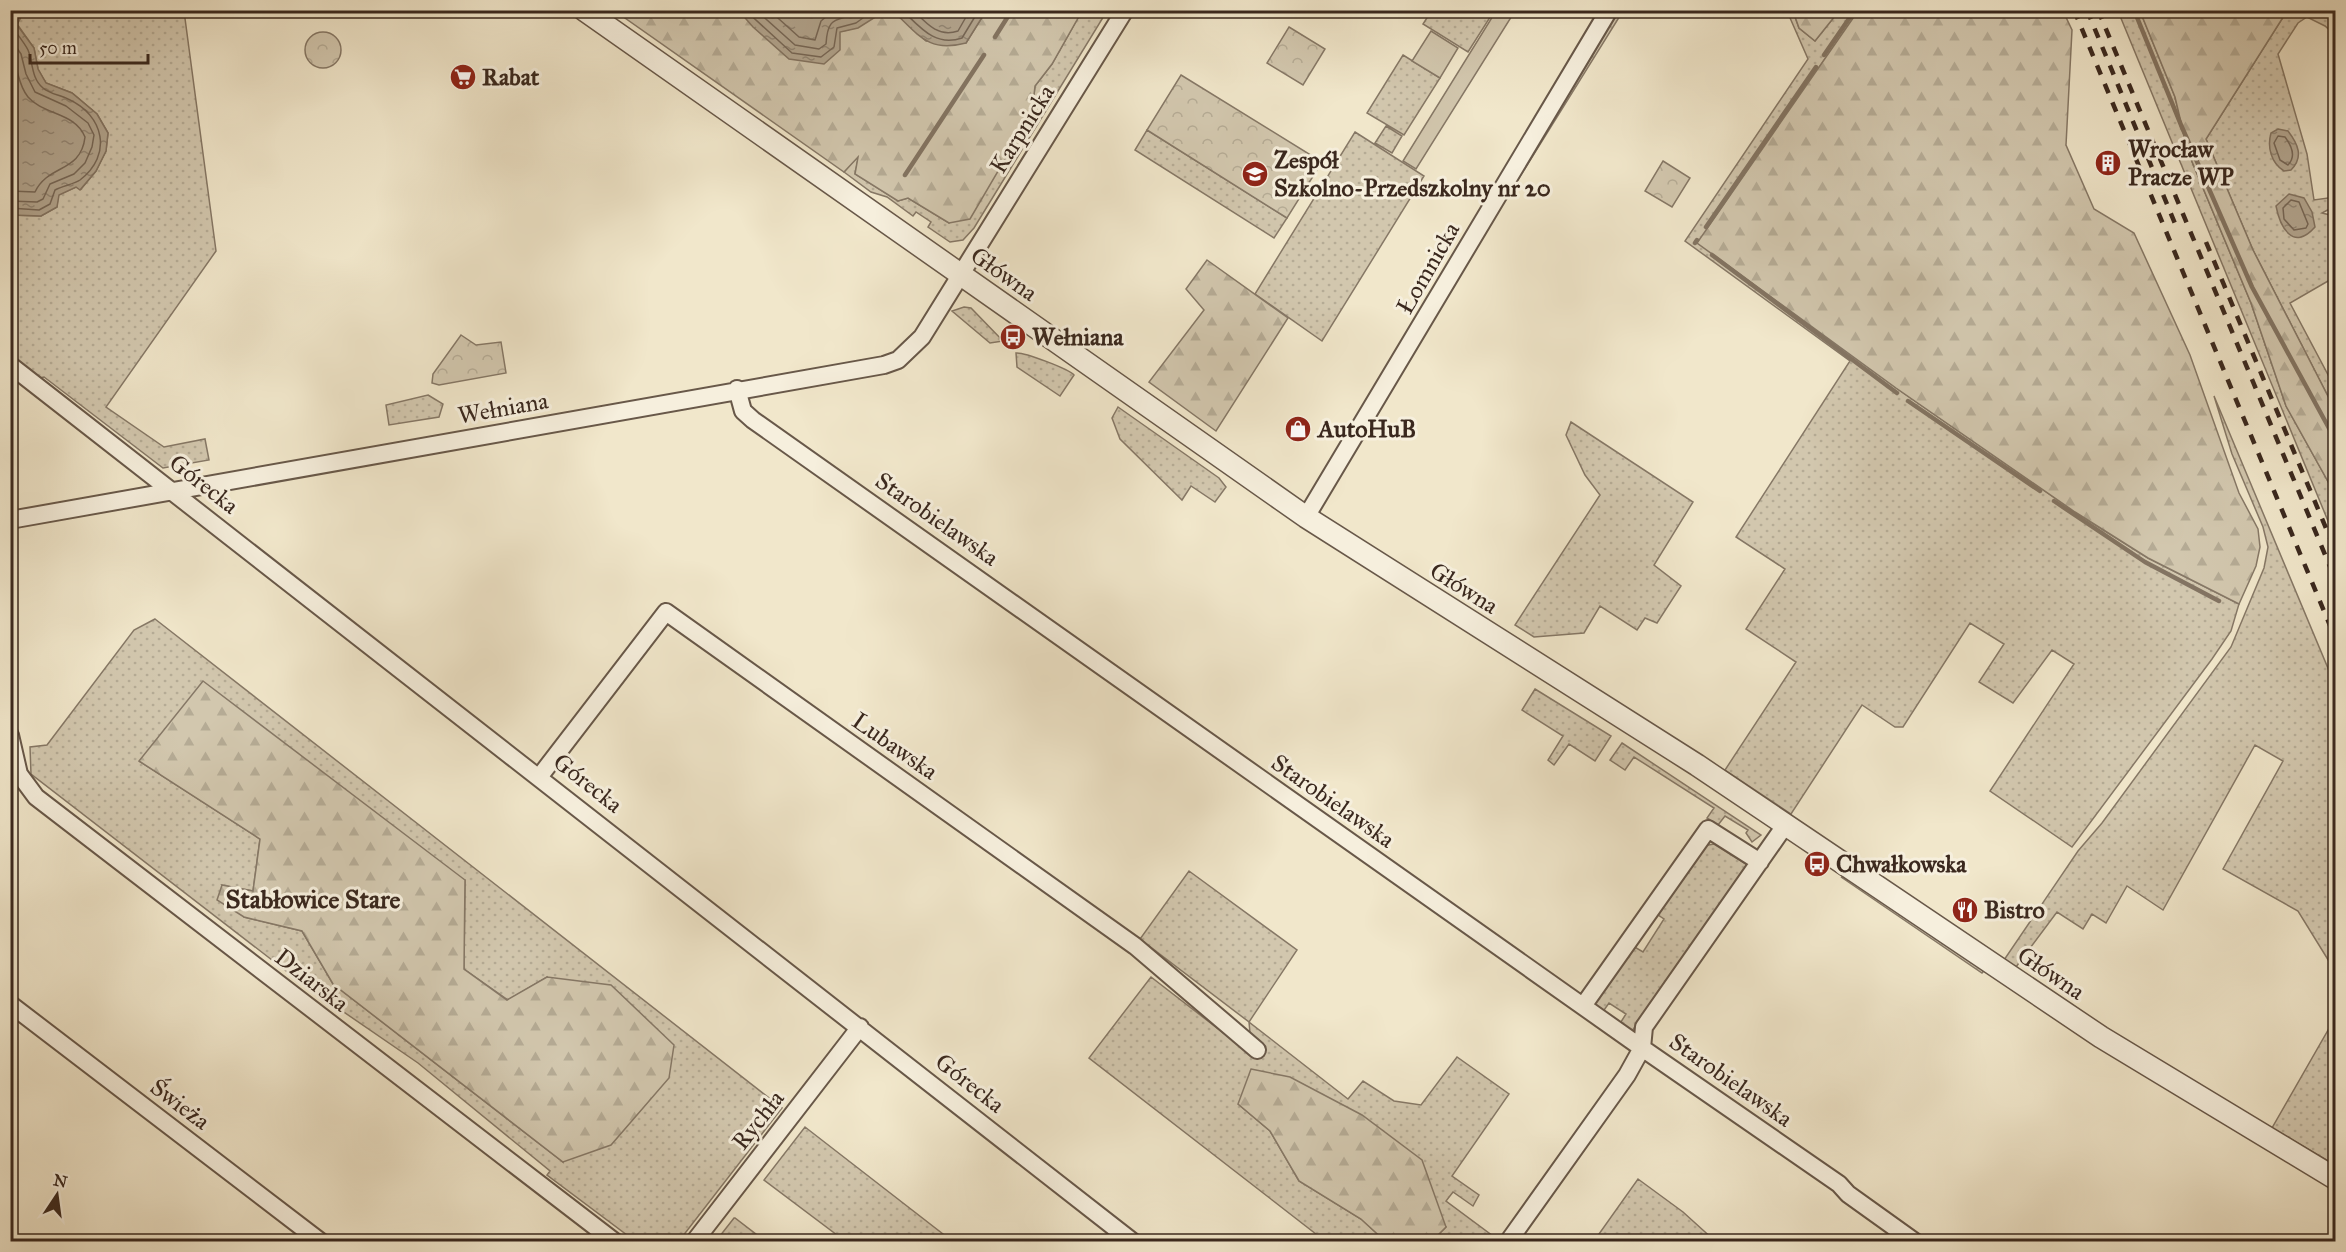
<svg xmlns="http://www.w3.org/2000/svg" width="2346" height="1252" viewBox="0 0 2346 1252" font-family="'IM FELL Great Primer',serif">
  <style>
    .grass { fill: url(#grass-dots); stroke: #867866; stroke-width: 1.5; fill-rule: evenodd }
    .forest { fill: url(#forest-firs); stroke: #867866; stroke-width: 1.5 }
    .park { fill: url(#park-crowns); stroke: #867866; stroke-width: 1.5 }
    .pitch { fill: #d2c7ae; stroke: #867866; stroke-width: 1.5 }
    .water { fill: url(#water-ripples); stroke: #837462; stroke-width: 1.5 }
    .lines { fill: none; stroke-linecap: round; stroke-linejoin: round }
    .shore { stroke: #766757; stroke-width: 1.5 }
    .stream { stroke: #837462; stroke-width: 4.5 }
    .minor-casing { stroke: #685849; stroke-width: 20 }
    .tertiary-casing { stroke: #685849; stroke-width: 24 }
    .minor { stroke: #f6efdd; stroke-width: 16 }
    .tertiary { stroke: #f6efdd; stroke-width: 21 }
    .rail { stroke: #3a281e; stroke-width: 4.5; stroke-dasharray: 10 10; stroke-linecap: butt }
    .labels { text-anchor: middle; stroke-width: 6; stroke-linejoin: round; paint-order: stroke }
    .poi-label { font-size: 24px; font-weight: bold; fill: #3a281e; stroke: #f6efdd; text-anchor: start }
    .street-label { font-size: 24px; fill: #3a281e; stroke: #f6efdd }
    .neighbourhood-label { font-size: 26px; font-weight: bold; fill: #3a281e; stroke: #f6efdd }
  </style>
  <defs>
    <pattern id="grass-dots" width="8" height="8" patternUnits="userSpaceOnUse" patternTransform="scale(1.5)"><rect width="8" height="8" fill="#d2c7ae"/><path d="M2 2h.1M6 6h.1" fill="none" stroke="#b5ab95" stroke-width="1.8" stroke-linecap="round"/></pattern>
    <pattern id="forest-firs" width="22" height="20" patternUnits="userSpaceOnUse" patternTransform="scale(1.5)"><rect width="22" height="20" fill="#d2c7ae"/><path d="M5 1l3.5 6h-7zM16 11l3.5 6h-7z" fill="#b5ab95"/></pattern>
    <pattern id="park-crowns" width="20" height="18" patternUnits="userSpaceOnUse" patternTransform="scale(1.5)"><rect width="20" height="18" fill="#d2c7ae"/><path d="M2 6a3 3 0 1 1 6 0M12 15a3 3 0 1 1 6 0" fill="none" stroke="#b5ab95"/></pattern>
    <pattern id="water-ripples" width="26" height="14" patternUnits="userSpaceOnUse" patternTransform="scale(1.5)"><rect width="26" height="14" fill="#b3a690"/><path d="M2 4q2-2 4 0t4 0M15 11q2-2 4 0t4 0" fill="none" stroke="#938775"/></pattern>
  </defs>
  <rect width="100%" height="100%" fill="#f1e7cb"/>
  <filter id="stains"><feTurbulence type="fractalNoise" baseFrequency=".00333" numOctaves="4"/><feColorMatrix values="0 0 0 0 .2 0 0 0 0 .09 0 0 0 0 .02 0 0 0 .5 -.17"/></filter>
  <radialGradient id="worn" r=".72"><stop offset=".6" stop-color="#630" stop-opacity="0"/><stop offset="1" stop-color="#630" stop-opacity=".3"/></radialGradient>
  <!-- grass -->
  <path class="grass" d="M1432,10H1494V11L1468,52L1423,24Z
    M24,11H184L216,251L106,407L164,447L205,439L209,460L163,468L44,377L39,378L11,356L10,215L41,216L57,207L58,195L76,187L81,189L96,171L106,151L108,133L97,114L72,93L46,83L38,69L34,48L17,24Z
    M1082,11H1107L974,228L963,240L950,242L928,227L931,222L916,212L913,216L887,197L871,192L844,172L859,155L855,174L898,201L908,198L949,223L1032,113L1035,86L1052,64Z
    M1612,11H1623L1437,310Z
    M1787,11H1793L1799,28L1815,41L1839,11H1858L1698,243L1896,388L2075,512L2148,558L2239,604L2231,631L2212,659L2072,847L1990,791L2074,664L2052,650L2013,703L1979,682L2004,644L1970,623L1903,727H1895L1862,705L1791,814L1725,770L1796,662L1746,629L1785,569L1736,537L1850,361L1685,241L1808,59Z
    M2118,11H2140L2175,97L2188,152L2251,303L2286,406L2335,494V538Z
    M2287,11H2335V35L2325,26L2307,17L2298,23L2278,54L2307,154L2314,200L2335,197V206L2322,213L2330,215L2335,224V277L2290,303L2335,388V410L2253,250L2206,139Z
    M1403,55L1440,78L1404,135L1367,113Z
    M1386,126L1402,136L1392,153L1375,143Z
    M1147,130L1287,218L1274,238L1135,150Z
    M1355,132L1424,176L1322,341L1255,294Z
    M964,307L971,308L1003,341L990,343L952,311Z
    M1016,353C1024,352 1069,369 1074,375L1060,396L1017,367Z
    M428,395L443,404L439,417L389,425L386,405Z
    M2214,396L2335,685V971L2298,911L2223,869L2283,761L2255,745L2163,910L2127,886L2106,923L2092,914L2083,929L2057,912L2016,967L2004,960L2078,851L2102,823L2231,647L2264,568L2268,547L2263,527L2232,454Z
    M1118,407L1219,478L1226,487L1215,502L1191,486L1182,500L1120,439L1112,418Z
    M1571,422L1693,502L1654,565L1681,586L1657,623L1645,618L1637,630L1600,606L1584,633L1534,637L1515,625L1600,495L1585,475L1566,435Z
    M155,619L782,1108L679,1241H635L547,1175L550,1171L418,1063L303,984L31,774L30,747L47,745L134,630ZM139,761L465,880L464,969L508,1000L547,977L563,1162L333,984L302,931L244,917L222,885L253,891L260,839Z
    M1535,689L1611,736L1595,761L1569,744L1554,765L1548,760L1563,736L1522,710Z
    M1622,743L1761,835L1752,842L1746,833L1748,830L1725,816L1718,825L1707,818L1714,808L1634,757L1625,770L1610,760Z
    M1714,844L1746,864V870L1632,1031L1619,1025L1626,1014L1609,1003L1602,1013L1595,1008L1594,999L1633,946L1643,952L1664,919L1655,913L1703,846Z
    M1189,871L1297,950L1249,1022L1348,1099L1363,1081L1394,1101L1421,1105L1457,1057L1509,1094L1452,1176L1479,1195L1473,1206L1453,1192L1446,1201L1501,1242L1432,1241L1446,1227L1238,1104L1270,1131L1299,1181L1361,1219L1385,1241H1325L1089,1058L1151,977L1252,1055L1249,1022L1140,939Z
    M1841,877L1861,885L1983,968V972L1982,973Z
    M2335,1018V1165L2272,1128Z
    M805,1127L952,1241H845L764,1180Z
    M1638,1179L1683,1212L1715,1241H1594Z
    M734,1218H735L765,1241H716Z"/>
  <!-- forest -->
  <path class="forest" d="M615,11H739L740,14C764,19 821,34 842,31C862,29 875,11 893,11L926,41L966,43L986,11H1082L1052,64L1035,86L1032,113L970,219L949,223L908,198L898,201L855,174L858,157L844,172Z
    M1793,11V10L1839,11L1815,41L1799,28Z
    M1858,11H2063L2072,30L2066,145L2094,209L2134,233L2190,355L2239,493L2258,529L2260,547L2256,566L2239,604L2148,558L2075,512L1896,388L1697,243Z
    M2140,11H2287L2206,139L2253,250L2335,410V494L2286,406L2251,303L2188,152L2175,97Z
    M1207,260L1288,318L1216,431L1149,382L1204,310L1186,289Z
    M203,681L465,880L464,969L507,1000L547,977L611,985L674,1045L669,1078L611,1145L563,1162L333,984L302,931L244,917L217,900L222,885L253,891L260,839L139,761Z
    M1251,1069L1290,1077L1362,1115L1422,1160L1446,1227L1432,1241H1385L1361,1219L1299,1181L1270,1131L1238,1104Z"/>
  <!-- park -->
  <path class="park" d="M1289,27L1325,49L1303,85L1267,63Z
    M305 50a18 18 0 1 1 36 0a18 18 0 1 1-36 0Z
    M1181,75L1322,162L1287,218L1147,130Z
    M1663,161L1690,178L1672,207L1645,191Z
    M461,335L476,345L501,342L506,373L439,385L432,383L433,374Z"/>
  <!-- pitch -->
  <path class="pitch" d="M1496,11H1515L1416,169L1403,161Z
    M1431,31L1458,48L1440,78L1412,61Z"/>
  <!-- water -->
  <path class="water" d="M11,10L24,11L17,25L34,48L38,69L46,83L72,93L97,114L108,133L106,151L96,171L80,190L76,187L59,195L57,207L41,216L11,215Z
    M739,11V10L885,11L858,28L840,32V50L824,64L789,59L753,27Z
    M893,11H986L966,43C928,53 919,35 893,11Z
    M2278,129L2288,131C2298,144 2304,157 2291,170L2284,171C2271,163 2267,147 2271,133Z
    M2289,194L2304,198L2312,212L2315,227C2293,252 2280,227 2276,206Z"/>
  <g class="lines">
    <!-- shore -->
    <path class="shore" d="M745,10L792,53L821,57L834,47L837,28L856,23L874,10
      M756,10L795,45L819,49L826,44C828,11 840,24 861,10
      M769,10L799,37L815,40L821,21L834,10
      M902,10C921,28 935,47 962,38L979,10
      M913,10C926,23 938,38 958,31L970,10
      M10,38L21,54L26,74L35,92L66,106L88,123L94,135L92,147L85,163L74,174L50,184L43,199L37,202L10,201
      M10,54C19,67 17,84 28,97C43,115 75,112 85,137C81,173 48,164 35,192L10,191
      M2278,136L2285,137C2291,145 2297,156 2288,165L2280,160L2274,143Z
      M2291,200L2299,202L2308,224L2306,228L2294,230L2284,219L2283,208Z
      M10,208L39,210L50,204L55,190C62,186 74,184 80,180C113,155 104,115 68,99C60,95 50,94 43,88C31,78 33,62 28,50C24,42 17,34 12,27L17,10"/>
    <!-- stream -->
    <path class="stream" d="M2134,10L2181,125L2252,287L2336,441
      M995,37L1012,10
      M1824,55L1855,10
      M905,175L984,55
      M1706,227L1816,67
      M1695,243L1697,240
      M1712,255L1897,393
      M1908,401L2040,491
      M2054,501L2145,562L2219,601"/>
    <defs>
      <path id="minor" d="M10,365L1133,1242
        M737,389L743,411L753,420L1642,1048L1839,1184L1848,1194L1915,1242
        M1306,517L1609,10
        M10,520L884,365L898,360L922,337L1125,10
        M10,735L19,774L36,797L615,1242
        M540,776L666,612L1135,946L1257,1050
        M10,1004L321,1242
        M1583,1006L1708,829L1760,862
        M694,1242L860,1027
        M1508,1242L1627,1075L1642,1048L1644,1027L1786,824"/>
      <path id="tertiary" d="M584,10L1306,517L1697,765L2101,1037L2336,1179"/>
    </defs>
    <!-- minor casing -->
    <use href="#minor" class="minor-casing"/>
    <!-- tertiary casing -->
    <use href="#tertiary" class="tertiary-casing"/>
    <!-- minor -->
    <use href="#minor" class="minor"/>
    <!-- tertiary -->
    <use href="#tertiary" class="tertiary"/>
    <!-- rail -->
    <path class="rail" d="M2074,10L2336,640
      M2087,10L2176,226
      M2098,10L2336,581
      M2206,242L2336,552"/>
  </g>
  <!-- icons -->
  <defs>
    <symbol id="supermarket-disc" viewBox="-11 -11 22 22"><circle r="9.5" fill="#8f2418" stroke="#f6efdd"/><path d="M-6-5.5h2.5l.6 2H6L4.5 2H-2.5L-4.4-4H-6ZM-1.5 3.2a1.3 1.3 0 1 0 .1 0ZM3 3.2a1.3 1.3 0 1 0 .1 0Z" fill="#fff"/></symbol>
    <symbol id="building-disc" viewBox="-11 -11 22 22"><circle r="9.5" fill="#8f2418" stroke="#f6efdd"/><path d="M-4-6H4V6H1V3H-1V6H-4ZM-2.5-4.3h1.7v1.8h-1.7ZM.8-4.3h1.7v1.8H.8ZM-2.5-1h1.7V.8h-1.7ZM.8-1h1.7V.8H.8Z" fill="#fff"/></symbol>
    <symbol id="school-disc" viewBox="-11 -11 22 22"><circle r="9.5" fill="#8f2418" stroke="#f6efdd"/><path d="M0-5L7-2L0 1L-7-2ZM-4 1L0 2.5L4 1V4Q0 6-4 4Z" fill="#fff"/></symbol>
    <symbol id="bus-disc" viewBox="-11 -11 22 22"><circle r="9.5" fill="#8f2418" stroke="#f6efdd"/><path d="M-5-6H5V4H4V6H2V4H-2V6H-4V4H-5ZM-3.5-4V0h7V-4ZM-3.5 1.2v1.5H-2V1.2ZM2 1.2v1.5H3.5V1.2Z" fill="#fff"/></symbol>
    <symbol id="shop-disc" viewBox="-11 -11 22 22"><circle r="9.5" fill="#8f2418" stroke="#f6efdd"/><path d="M-5-2.5h2.3a2.7 3.5 0 0 1 5.4 0H5L5.5 6h-11ZM-1.5-2.5h3a1.5 2.3 0 0 0-3 0Z" fill="#fff"/></symbol>
    <symbol id="restaurant-disc" viewBox="-11 -11 22 22"><circle r="9.5" fill="#8f2418" stroke="#f6efdd"/><path d="M-5-6h1v4h1v-4h1v4h1v-4h1v5L-1.5 .5V6h-2V.5L-5-1ZM5-6V6H3V1.5H1.5Q1.5-4 5-6Z" fill="#fff"/></symbol>
  </defs>
  <g fill-rule="evenodd">
    <use href="#supermarket-disc" x="448" y="62" width="30" height="30"/>
    <use href="#building-disc" x="2093" y="148" width="30" height="30"/>
    <use href="#school-disc" x="1240" y="159" width="30" height="30"/>
    <use href="#bus-disc" x="998" y="322" width="30" height="30"/>
    <use href="#shop-disc" x="1283" y="414" width="30" height="30"/>
    <use href="#bus-disc" x="1802" y="849" width="30" height="30"/>
    <use href="#restaurant-disc" x="1950" y="895" width="30" height="30"/>
  </g>
  <g class="labels">
    <!-- poi labels -->
    <g class="poi-label">
      <text x="482" y="85">Rabat</text>
      <text x="2128" y="157">Wrocław<tspan x="2128" dy="28">Pracze WP</tspan></text>
      <text x="1274" y="168">Zespół<tspan x="1274" dy="28">Szkolno-Przedszkolny nr 20</tspan></text>
      <text x="1032" y="345">Wełniana</text>
      <text x="1318" y="437">AutoHuB</text>
      <text x="1836" y="872">Chwałkowska</text>
      <text x="1984" y="918">Bistro</text>
    </g>
    <!-- street labels -->
    <g class="street-label">
      <text transform="translate(1022 129) rotate(-58)" y="8">Karpnicka</text>
      <text transform="translate(1428 268) rotate(-60)" y="8">Łomnicka</text>
      <text transform="translate(1004 274) rotate(35)" y="8">Główna</text>
      <text transform="translate(503 408) rotate(-10)" y="8">Wełniana</text>
      <text transform="translate(204 484) rotate(38)" y="8">Górecka</text>
      <text transform="translate(937 519) rotate(35)" y="8">Starobielawska</text>
      <text transform="translate(1464 588) rotate(32)" y="8">Główna</text>
      <text transform="translate(895 746) rotate(35)" y="8">Lubawska</text>
      <text transform="translate(588 783) rotate(38)" y="8">Górecka</text>
      <text transform="translate(1333 801) rotate(35)" y="8">Starobielawska</text>
      <text transform="translate(2051 973) rotate(34)" y="8">Główna</text>
      <text transform="translate(312 980) rotate(38)" y="8">Dziarska</text>
      <text transform="translate(1731 1080) rotate(35)" y="8">Starobielawska</text>
      <text transform="translate(970 1083) rotate(38)" y="8">Górecka</text>
      <text transform="translate(180 1104) rotate(37)" y="8">Świeża</text>
      <text transform="translate(758 1120) rotate(-52)" y="8">Rychła</text>
    </g>
    <!-- neighbourhood labels -->
    <g class="neighbourhood-label">
      <text x="313" y="908">Stabłowice Stare</text>
    </g>
  </g>
  <!-- margin -->
  <rect width="2346" height="1252" fill="none" stroke="#f1e7cb" stroke-width="36"/>
  <rect x="12" y="12" width="2322" height="1228" fill="none" stroke="#3a281e" stroke-width="3"/>
  <rect x="18" y="18" width="2310" height="1216" fill="none" stroke="#3a281e" stroke-width="1.5"/>
  <!-- north arrow -->
  <g transform="translate(57 1195) rotate(13)" stroke="#f6efdd" stroke-width="4.5" paint-order="stroke">
  <path d="M0-4.5L10 22L0 15L-10 22Z" fill="#3a281e"/>
  <text y="-9" font-size="16" font-weight="bold" text-anchor="middle" fill="#3a281e">N</text>
  </g>
  <!-- scale -->
  <path d="M30 54v9h118v-9" fill="none" stroke="#3a281e" stroke-width="3"/>
  <text x="39" y="54" font-size="18" fill="#3a281e" stroke="#f6efdd" stroke-width="4.5" paint-order="stroke">50 m</text>
  <rect width="100%" height="100%" filter="url(#stains)"/>
  <rect width="100%" height="100%" fill="url(#worn)"/>
</svg>
